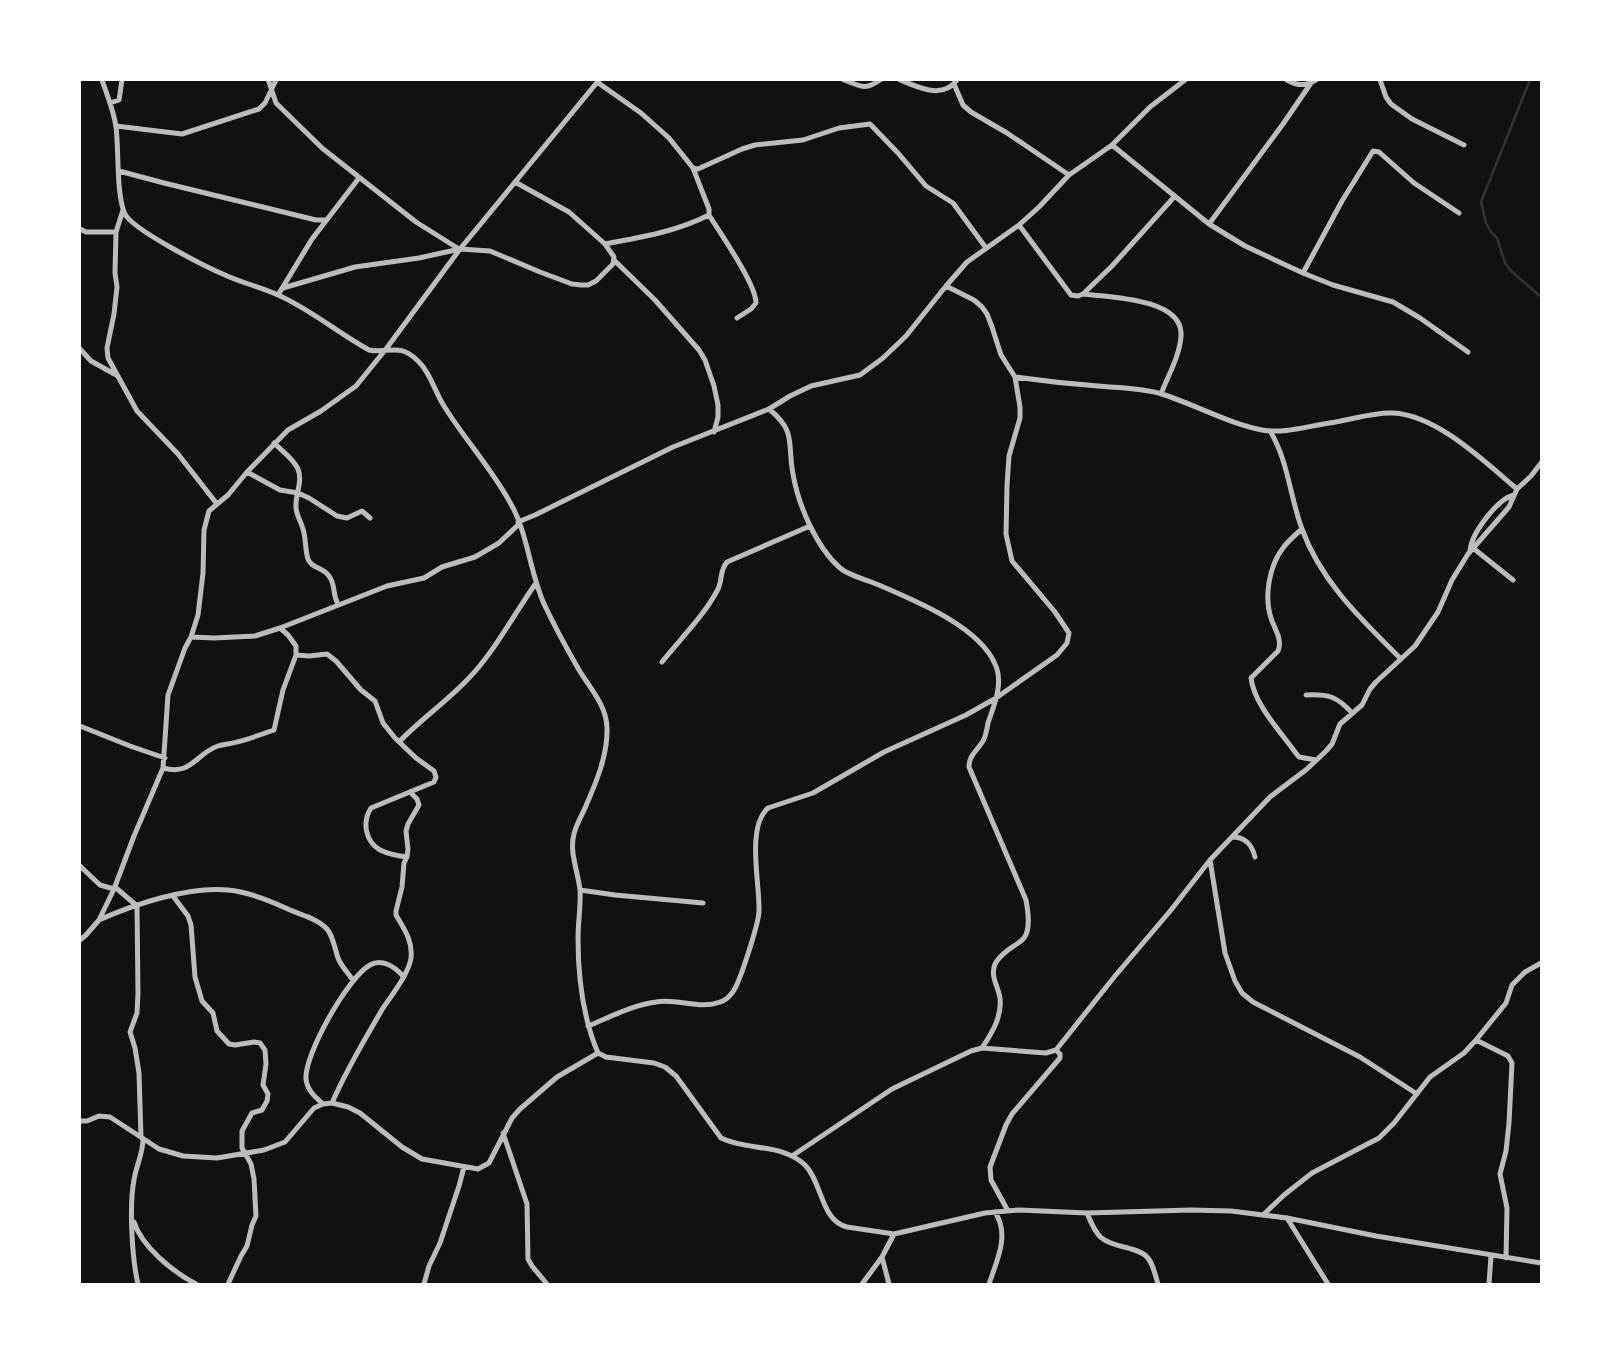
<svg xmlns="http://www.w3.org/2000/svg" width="1621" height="1364" viewBox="0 0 1621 1364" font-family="'Space Grotesk',sans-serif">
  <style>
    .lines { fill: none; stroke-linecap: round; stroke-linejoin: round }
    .stream { stroke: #333; stroke-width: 2.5 }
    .minor { stroke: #bcbcbc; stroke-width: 5 }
  </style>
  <rect width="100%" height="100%" fill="#111"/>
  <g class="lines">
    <!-- stream -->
    <path class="stream" d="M1530,80L1481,202L1486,223L1491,232L1497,238L1505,263L1511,271L1541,297"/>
    <!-- minor -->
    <path class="minor" d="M102,80C107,95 114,111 116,127C119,149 116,195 125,214C133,230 206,267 225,275C242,283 261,287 278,295C310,309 338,333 369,350C389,354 399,342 418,361C430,372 435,392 444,406C465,440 493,470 512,506C528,535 530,574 545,606C555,627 567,649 579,670C590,688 606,705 607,727C608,755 596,783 585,808C581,817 576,825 574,834C569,852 578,871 580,890C581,906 578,922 578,938C578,976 583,1018 598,1053L606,1057L654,1063L665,1067L676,1076L721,1138C747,1151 782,1143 805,1165C822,1182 821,1221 847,1227L894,1234L985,1213L1019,1210L1087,1213L1191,1210L1231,1211L1287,1218L1376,1236L1541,1263
      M268,80L269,82L276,103L322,148L416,222L459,249
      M844,80C861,86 864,91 880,80
      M900,80C918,87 942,100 957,80
      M1287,80C1297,86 1307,86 1316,80
      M1380,80L1386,97L1391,104L1412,119L1464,145
      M597,82L641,113L669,138L693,168L698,169L742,149L755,145L803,140L839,128L870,124L898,153L926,186L953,203L986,248
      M954,84L963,105L971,112L1007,133L1069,175
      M110,103L119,100L122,80
      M116,126L182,134L259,109L265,103L276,80
      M1112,145L1209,224L1245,246L1303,273L1333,285L1393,302L1420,318L1468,352
      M119,171L164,183L316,220H326
      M515,182L569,212L605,244C642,237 675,232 709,215V209L693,168
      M123,210L116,232L115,273L117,287L114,314L107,348L108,358L137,411L178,454L217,504
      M709,215C720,233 756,284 756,303L751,309L737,318
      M1209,224L1283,124L1311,83
      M1019,225L1071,295L1078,296L1083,294L1112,266L1175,196
      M80,229L86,232H116
      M615,261L655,300L699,350L705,360L714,386L718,405V417L714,432
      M1303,273L1342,201L1373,151L1379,152L1414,183L1459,213
      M283,288L355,267L419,258L460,249L490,251L540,272L572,284L581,285H588L596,281L613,264L614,257L605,244
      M1083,294C1108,297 1184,298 1181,336C1180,355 1168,376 1161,394
      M278,295L312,239L359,178
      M80,349L91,361L118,376
      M1015,377C1043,381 1071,384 1098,386C1119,388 1142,388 1162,394C1196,405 1227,423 1262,430C1284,434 1308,426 1330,423C1351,420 1372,412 1393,413C1437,415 1485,462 1517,489
      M769,409C797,432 787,443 793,474C798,504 816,547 840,568C848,575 864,579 874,583C911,599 978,625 995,664C1004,683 994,705 988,723C987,729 986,736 983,741C977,751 969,755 969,767L1026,900C1028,911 1031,929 1024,938C1020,943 1013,946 1008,950C1003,954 998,958 995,964C990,976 998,986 1000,998C1002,1017 992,1033 982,1048
      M1270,431C1288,460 1290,497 1302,529C1321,582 1362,620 1401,659
      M274,443C282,451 294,459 298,469C303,482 295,494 296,507C296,515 301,521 303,529C306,538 305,550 308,559C311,568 324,568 329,576C336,585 332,594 338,604
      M247,472L280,490L298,493L309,498L337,516L347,518L362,511L370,518
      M518,522L535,515L673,447L769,409L790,396L811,386L860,375L883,358L906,336L946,286L967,262L1019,225L1039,207L1069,175L1112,145L1150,107L1185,80
      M1302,529C1295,535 1288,541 1283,548C1269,566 1264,597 1271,618C1274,628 1283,640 1278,651L1251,678C1254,704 1280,731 1295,752L1299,757L1316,760
      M1473,548L1513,580
      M1470,551C1471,534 1497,499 1514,495
      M191,637L214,638L255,636L280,628L387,586L424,578L442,567L475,557L499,543L519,524
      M296,655L309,656L327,654L336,661L361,690L375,701L383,723L395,738L416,758L434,771L436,777L434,782L371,808C362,822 365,841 380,850C388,854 399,856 407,857
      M662,662C680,639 703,617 717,591C723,581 719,571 727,562L810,526
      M1306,695C1328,694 1337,696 1352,713
      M80,726L130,746L165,758
      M399,742C420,720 446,702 467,680C494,653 514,614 536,583
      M163,768C192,776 195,754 218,746C224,744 231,744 237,742C250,739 262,734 274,730L283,690L296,655V646L288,635L280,628
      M1232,837C1246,837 1252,845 1255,857
      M1210,860L1225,953L1235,981L1242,993L1253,1002L1360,1057L1417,1094
      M80,866L100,885L114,889
      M115,887L137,906L138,993L137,1013L130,1032L135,1048L139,1073L141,1137
      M580,890L615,895L703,903
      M173,896L188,916L191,925L195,977L202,1001L213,1013L217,1031L229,1044L235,1045L254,1042L260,1043L265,1050L266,1064L263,1085L268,1094L267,1101L262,1110L252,1113L242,1131V1148L251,1164L254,1179L256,1216L252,1225L247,1246L241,1256L228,1284
      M99,920C135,904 189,886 228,890C250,892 271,901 290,910C302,915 318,919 327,929C333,936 335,949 338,958C341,966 348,973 353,980
      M80,940L86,935L99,920L114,889L134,836L163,768L168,695L185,648L191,637L198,615L203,573L204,530L209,511L228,495L247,472L288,430L321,411L356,386L386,349L460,249L599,80
      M588,1026C610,1017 633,1005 656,1002C677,998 700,1010 720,1002C724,1001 729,997 732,993C739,986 759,922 759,911C760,884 746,827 768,808L813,793L884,752L966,715L996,698L1057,655L1067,643L1069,633L1055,612L1012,561L1006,534L1007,486L1009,456L1020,418V407L1015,377L1001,355L992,327L987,314L982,307L974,300L946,286
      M1476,1040L1508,1056L1512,1063L1509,1123L1506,1151L1500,1174L1507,1208L1506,1258
      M332,1103C346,1070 365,1039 383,1008C392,995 409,973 411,958C413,941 404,929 396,915V911L402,887L404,863L407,857L408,849L406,831L408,824L419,805L417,799L410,792
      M323,1104C315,1097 307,1090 306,1079C304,1055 348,977 370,965C382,958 395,967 403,976
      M80,1121H87L99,1116L110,1117L159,1149L183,1156L217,1158L264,1150L285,1142L314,1108L323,1104L332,1103L348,1107L360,1113L402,1147L422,1159L478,1169L489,1163L512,1118L520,1109L557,1077L598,1053
      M503,1133L527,1204L528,1259L532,1266L547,1284
      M792,1156L892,1089L971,1051L982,1048L1046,1053L1056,1050L1115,976L1171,910L1210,860L1270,797L1307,769L1326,751L1332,744L1340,724L1362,705L1370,689L1376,682L1415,646L1438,612L1452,580L1468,554L1509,507L1517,489L1531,476L1541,463
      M1008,1211L991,1180L990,1167L1006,1125L1012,1114L1060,1058V1054L1056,1050
      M1087,1213C1097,1238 1101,1242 1128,1248C1134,1250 1141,1251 1146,1256C1153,1262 1155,1275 1158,1284
      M1263,1215L1284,1195L1312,1173L1379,1138L1394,1123L1430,1077L1464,1053L1476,1040L1506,1003L1512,985L1525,972L1541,963
      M1287,1218L1328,1284
      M134,1222C142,1247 173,1272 196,1284
      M882,1257L889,1284
      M138,1284C132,1259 129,1206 134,1180C136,1166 143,1154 143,1139
      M424,1284L429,1266L440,1243L459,1186L464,1167
      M862,1284L882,1257L894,1234
      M989,1284C997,1260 1010,1235 995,1212
      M1489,1284L1491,1256"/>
  </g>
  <!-- border -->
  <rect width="1621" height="1364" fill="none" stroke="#ffffff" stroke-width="162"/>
</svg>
